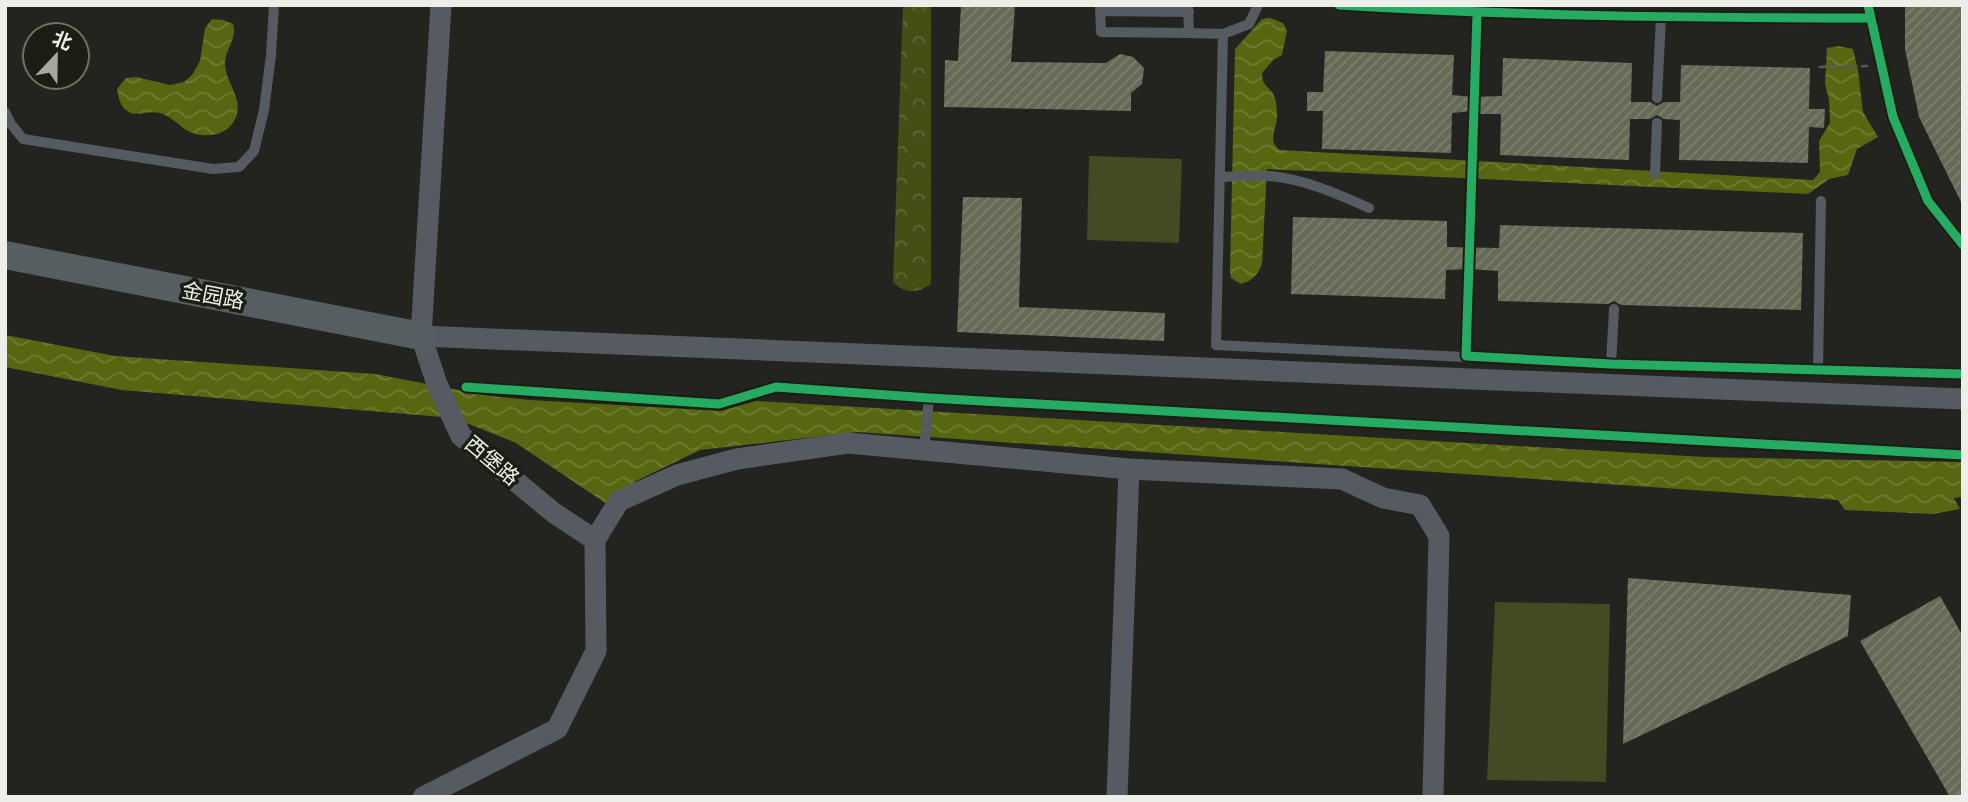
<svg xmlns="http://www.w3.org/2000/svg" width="1968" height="802" viewBox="0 0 1968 802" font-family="Ubuntu,'Noto Sans SC',sans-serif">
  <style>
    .grass { fill: #424b22 }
    .forest { fill: url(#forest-crowns) }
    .water { fill: url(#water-waves) }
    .building { fill: url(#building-hatch) }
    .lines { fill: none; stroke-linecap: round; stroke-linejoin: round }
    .path { stroke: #575b5b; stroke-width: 2.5; stroke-dasharray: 7 3.5; stroke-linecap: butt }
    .lane { stroke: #555b60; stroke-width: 10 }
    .street { stroke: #555b60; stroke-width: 21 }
    .secondary { stroke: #565e62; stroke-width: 28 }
    .cycleway-casing { stroke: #1b1e13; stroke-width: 13 }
    .cycleway { stroke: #26ab63; stroke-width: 9 }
    .labels { text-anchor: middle; stroke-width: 7; stroke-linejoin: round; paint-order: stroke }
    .street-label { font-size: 21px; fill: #eceee7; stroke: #1b1e13 }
  </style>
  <defs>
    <pattern id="forest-crowns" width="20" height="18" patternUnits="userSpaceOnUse" patternTransform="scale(1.75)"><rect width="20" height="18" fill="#454f15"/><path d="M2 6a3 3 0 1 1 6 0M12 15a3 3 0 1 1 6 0" fill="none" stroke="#606937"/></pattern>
    <pattern id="water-waves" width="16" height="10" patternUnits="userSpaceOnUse" patternTransform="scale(1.75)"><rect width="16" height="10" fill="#576611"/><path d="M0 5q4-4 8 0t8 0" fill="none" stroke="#6f7c34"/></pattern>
    <pattern id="building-hatch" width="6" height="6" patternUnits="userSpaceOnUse" patternTransform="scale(1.75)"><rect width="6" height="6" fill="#666a57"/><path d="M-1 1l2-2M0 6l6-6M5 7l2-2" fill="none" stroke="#7c806f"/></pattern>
  </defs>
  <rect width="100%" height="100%" fill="#23241f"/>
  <!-- grass -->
  <path class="grass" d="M1089,156L1182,159L1179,243L1087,240Z
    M1495,602L1610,604L1606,782L1487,780Z"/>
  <!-- forest -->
  <path class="forest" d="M903,5H931V284C917,294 906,294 893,282Z"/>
  <!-- water -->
  <path class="water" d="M1270,18L1283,23L1287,31L1282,55L1273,60L1262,73C1262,84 1266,85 1272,92C1276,98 1277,107 1277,114C1278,128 1266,141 1280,150L1813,180L1820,172L1819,141L1830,123L1829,99L1825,84L1827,48L1838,46L1853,49L1858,70L1863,112L1878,137L1857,149L1848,175L1829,179L1808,194L1267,169L1262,264C1257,276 1253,280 1241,284L1231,278L1230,271L1235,49L1262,19Z
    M212,19L223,20L233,24C238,38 224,51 225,65C226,84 246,101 234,121C225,137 201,139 186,130C177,123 171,117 160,113C147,110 138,117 129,112C120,107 119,99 117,89L126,78L136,77L170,85L184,82L192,75L200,61L205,28Z
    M5,335L115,356L375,374L490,396L530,400L721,411L756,401L1704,457L1963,462V497L1954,498L1960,509L1933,514L1845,510L1838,500L857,432L700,450L636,481L607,504L516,443L454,418L122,390L5,367Z"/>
  <!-- building -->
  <path class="building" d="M961,5H1015L1011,62L1106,63L1120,54L1133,57L1144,68L1142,84L1131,93V111L944,107L945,60L958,61Z
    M1905,5H1963V206L1919,117L1905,49Z
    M1325,51L1454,55L1452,95L1473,97L1502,96L1503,58L1632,63L1631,102H1650L1657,106L1664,102H1680L1681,65L1810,68L1809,109H1825L1824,128L1809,127L1808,163L1679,160L1680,120L1664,119L1657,115L1650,119H1630L1629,160L1500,155L1501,114H1478L1472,111L1452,113L1451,153L1322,149L1323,111H1307V92H1323Z
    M963,197L1022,198L1019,307L1165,313L1164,341L957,332Z
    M1293,217L1447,221V247L1499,248L1500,225L1803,233L1801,310L1621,305L1614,301L1608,304L1498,301V271L1469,269L1446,270L1445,299L1291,294Z
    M1628,578L1851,595L1848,636L1623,744Z
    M1940,596L1963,636V797H1950L1860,641Z"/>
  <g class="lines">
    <!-- path -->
    <path class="path" d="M1819,67L1868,66"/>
    <!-- lane -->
    <path class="lane" d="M1100,5L1101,32L1189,33
      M1188,5L1189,33L1223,34L1249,24L1258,5
      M1339,5C1516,16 1693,18 1871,18
      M1868,5L1893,117L1928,201L1963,245
      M1100,11L1189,12
      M1223,34L1216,345L1611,364L1963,374
      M1473,89L1477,5
      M1657,98L1661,18
      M5,112L11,124L23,139L213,169L239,167L254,151L264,110L271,55L274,5
      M1655,174L1657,123
      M1220,177C1236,177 1253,175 1269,176C1304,179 1338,194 1369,208
      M1469,240L1473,155L1472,119
      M1466,356L1468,277
      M1611,364L1614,309
      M1818,369L1821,201
      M924,450L929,398"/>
    <!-- street -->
    <path class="street" d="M421,336L1963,399
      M595,540L619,501L677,475L737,459L848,443L1129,469L1342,479L1383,498L1420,505L1439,536L1433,797
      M423,797L557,729L596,651L595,540L554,513L461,436L437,384L421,336L441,5
      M1117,797L1129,469"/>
    <!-- secondary -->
    <path class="secondary" d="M5,255L421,336"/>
    <defs>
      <path id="cycleway" d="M1339,5C1516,16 1693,18 1871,18
        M1868,5L1893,117L1928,201L1963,245
        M1477,14L1466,356L1611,364L1963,374
        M466,387L719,404L776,387L929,398L1963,455"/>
    </defs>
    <!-- cycleway casing -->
    <use href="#cycleway" class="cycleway-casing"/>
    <!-- cycleway -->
    <use href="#cycleway" class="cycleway"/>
  </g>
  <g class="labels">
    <!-- street labels -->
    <g class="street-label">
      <text transform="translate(213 296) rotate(11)" y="7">金园路</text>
      <text transform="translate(492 461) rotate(40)" y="7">西堡路</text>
    </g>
  </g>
  <!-- border -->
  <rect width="1968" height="802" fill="none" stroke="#eceee7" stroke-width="14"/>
  <!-- north arrow -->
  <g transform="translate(56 56) rotate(22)"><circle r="33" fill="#1b1e13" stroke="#6f7168" stroke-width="2"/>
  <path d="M0-5L12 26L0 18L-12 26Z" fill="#a6a7a1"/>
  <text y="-10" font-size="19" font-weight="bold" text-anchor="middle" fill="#eceee7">北</text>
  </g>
</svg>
